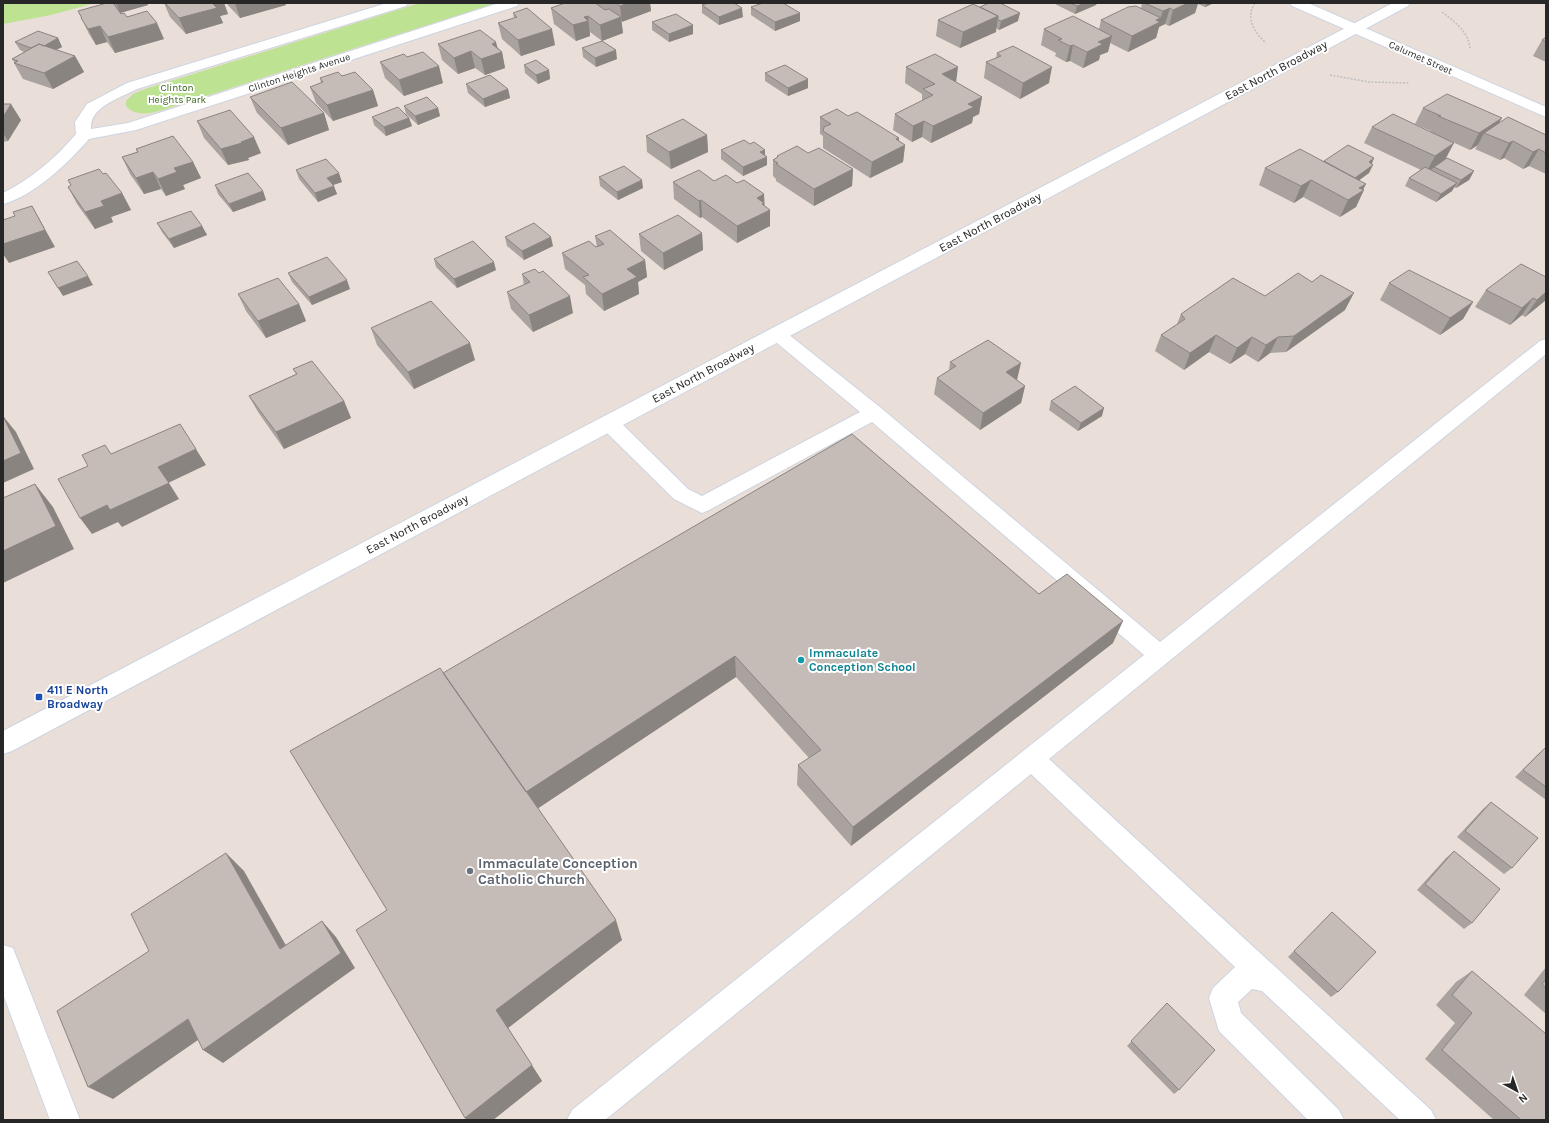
<svg xmlns="http://www.w3.org/2000/svg" width="1549" height="1123" viewBox="0 0 1549 1123" font-family="Karla,sans-serif">
  <style>
    .green { fill: #bce292 }
    .lines { fill: none; stroke-linecap: round; stroke-linejoin: round }
    .lane-casing { stroke: #cdd4e1; stroke-width: 2 }
    .street-casing { stroke: #cdd4e1; stroke-width: 2 }
    .secondary-casing { stroke: #cdd4e1; stroke-width: 2 }
    .path { stroke: #bebebe; stroke-width: 1.5; stroke-dasharray: 2 1.5; stroke-linecap: butt }
    .lane { fill: #fff; fill-rule: evenodd }
    .street { fill: #fff; fill-rule: evenodd }
    .secondary { fill: #fff; fill-rule: evenodd }
    .wall { fill: #a9a29e }
    .shaded-wall { fill: #8a8481 }
    .building { fill: #c5bcb8; stroke: #8a8481 }
    .culture-dot { fill: #0f9aa8; stroke: #fff; stroke-width: 1.5 }
    .transit-dot { fill: #1a4fb4; stroke: #fff; stroke-width: 1.5 }
    .worship-dot { fill: #6b7280; stroke: #fff; stroke-width: 1.5 }
    .labels { text-anchor: middle; stroke-width: 4; stroke-linejoin: round; paint-order: stroke }
    .far-street-label { font-size: 10px; fill: #272727; stroke: #fff }
    .far-park-label { font-size: 10px; fill: #346318; stroke: #fff }
    .street-label { font-size: 12px; fill: #272727; stroke: #fff }
    .culture-label { font-size: 12px; font-weight: bold; fill: #0d838f; stroke: #fff; text-anchor: start }
    .transit-label { font-size: 12px; font-weight: bold; fill: #164399; stroke: #fff; text-anchor: start }
    .near-worship-label { font-size: 14px; font-weight: bold; fill: #5b616d; stroke: #fff; text-anchor: start }
  </style>
  <rect width="100%" height="100%" fill="#eadfd8"/>
  <!-- green -->
  <path class="green" d="M3,3H95L51,15L3,24Z
    M420,3H496L159,111C148,114 134,116 126,106V101L133,94L145,89Z"/>
  <g class="lines">
    <defs>
      <path id="lane" d="M777,328L783,330L881,408L1160,642L1540,341L1546,339V354L1049,759L1431,1110L1436,1120H1400L1262,991L1252,989L1238,1002L1241,1013L1339,1110L1344,1120H1308L1219,1031L1209,998L1213,988L1235,967L1031,774L605,1120H567L572,1110L1144,655L872,422L709,510L702,513L674,499L602,428L600,423L602,418L609,416L616,418L688,489L702,496L860,412L771,338L768,334L771,330Z
        M3,945L13,948L80,1120H50L3,994Z"/>
      <path id="street" d="M387,3H408L406,6L137,89C120,98 89,107 91,129L128,123L499,3H519L517,6L136,130L89,139C69,162 34,196 3,204V193C31,179 56,158 76,134L75,122L87,104L127,83Z
        M1290,3H1308L1546,107V117L1292,6Z"/>
      <path id="secondary" d="M1393,3H1410L1408,6L12,751L3,754V731Z"/>
    </defs>
    <!-- lane casing -->
    <use href="#lane" class="lane-casing"/>
    <!-- street casing -->
    <use href="#street" class="street-casing"/>
    <!-- secondary casing -->
    <use href="#secondary" class="secondary-casing"/>
    <!-- path -->
    <path class="path" d="M1255,3C1245,18 1254,32 1266,43
      M1442,12C1455,22 1468,31 1470,48
      M1330,75L1369,82L1409,83"/>
    <!-- lane -->
    <use href="#lane" class="lane"/>
    <!-- street -->
    <use href="#street" class="street"/>
    <!-- secondary -->
    <use href="#secondary" class="secondary"/>
  </g>
  <!-- wall -->
  <path class="wall" d="M107,3H147L148,5L120,13L121,14L127,17L164,39L115,53L107,42L96,45L89,34L78,11Z
    M164,3H224L228,14L220,16L223,23L186,34L170,17Z
    M226,3H285L286,5L240,18Z
    M560,3H650L651,11L621,21L623,33L602,41L590,32V36L576,41L554,24L551,8L561,5Z
    M1053,3H1097L1096,5L1075,14Z
    M1142,3H1214L1205,7L1198,4L1195,13L1169,26L1165,24L1159,27L1156,38L1128,52L1110,43L1108,52L1100,55L1099,60L1083,68L1070,61L1066,62L1055,56L1056,53L1041,45L1044,29H1099L1101,20L1141,8Z
    M702,5L743,17L719,25L702,13Z
    M751,7L800,21L775,31L751,15Z
    M980,7L1018,21L999,30L996,28V32L960,48L936,36L938,20Z
    M513,13L555,45L521,56L502,39L498,23L514,18Z
    M652,22L693,25V34L669,42L652,30Z
    M1546,37V62L1533,56L1542,40Z
    M58,38L62,47L56,50L75,56L84,72L53,89L23,79L14,63H15L12,59L24,52L20,50L15,42Z
    M438,44L498,48L502,52L505,68L485,75L475,68L458,74L442,60Z
    M582,48L617,59L596,67L583,57Z
    M997,53L1049,83L1020,99L984,78L986,62L996,58Z
    M407,57L443,83L404,96L385,78L380,62Z
    M524,65L549,70L550,79L538,84L525,73Z
    M906,67L956,82L982,97L979,114L973,117L972,123L931,143L922,137L912,142L893,130L895,114L922,101V94L905,83Z
    M765,73L808,88L788,96L765,81Z
    M342,76L373,90L378,106L333,121L316,103L310,87L321,83L320,78Z
    M466,84L508,89L510,98L485,107L468,93Z
    M250,97L324,113L329,130L288,145L257,113Z
    M3,104L21,120L8,141L3,142Z
    M404,106L438,108L440,116L418,125L406,114Z
    M1423,108L1499,123L1546,135V174L1529,166L1523,169L1504,158L1500,160L1475,149L1478,145L1470,150L1448,140L1445,160L1474,171L1469,180L1456,188L1454,187L1452,191L1436,202L1405,186L1409,178L1421,170L1364,143L1372,127L1430,132L1431,131L1415,124Z
    M848,116L899,138L898,141L905,145L903,162L870,178L823,148V136L820,134V117Z
    M372,117L409,118L412,126L386,136L374,125Z
    M197,121L261,153L248,158L249,160L228,165L204,138Z
    M707,135L708,152L671,169L647,152L646,136Z
    M750,144L765,150V155L767,157V165L743,176L721,159V150Z
    M136,149L193,162L201,178L183,185L185,189L166,196L161,189L144,194L130,174L122,157L137,152Z
    M808,153L853,169L852,186L814,206L776,181V179L773,176V160L777,158V156Z
    M1374,158L1369,173L1359,180L1363,190L1356,207L1340,217L1303,197L1294,203L1259,185L1265,168L1324,161Z
    M296,170L342,182L333,185L337,194L318,202L299,179Z
    M103,174L122,193L131,210L111,217L113,222L95,229L77,204L68,187Z
    M599,177L643,188L618,200L600,186Z
    M714,181L737,183L764,194L765,206L770,210V226L737,243L702,217L700,218L674,199L673,182Z
    M215,185L263,191L266,200L233,212L218,194Z
    M157,223L202,226L207,235L174,248L162,232Z
    M702,233L703,250L664,270L641,251L639,234Z
    M595,236L645,260L647,277L638,282L639,294L604,311L586,294L585,285L565,269L562,253L597,247Z
    M505,237L553,246L524,260L507,246Z
    M434,259L496,270L457,288L436,267Z
    M288,273L350,289L312,305L292,282Z
    M522,274L573,313L533,332L511,309L507,292L524,285Z
    M1546,277V300L1525,317L1522,315L1510,325L1475,307L1486,290Z
    M1389,283L1473,302L1463,319L1440,335L1380,300Z
    M238,294L299,304L306,321L266,338L246,311Z
    M1265,296L1345,310L1286,352L1270,353L1258,362L1245,354L1230,364L1209,352L1184,370L1155,351L1161,335L1177,324L1181,314Z
    M371,328L475,360L414,389L377,345Z
    M950,362L1017,380L1025,386L1021,403L980,430L934,394L937,378L949,370Z
    M293,369L344,401L351,418L284,449L258,412L249,396L296,374Z
    M1051,401L1102,416L1078,431L1049,410Z
    M1039,594L1113,643L851,846L797,785L798,765L809,758L736,677L538,808L622,940L508,1028L542,1081L493,1120H467L465,1118L387,910L443,673Z
    M1546,747V800L1515,777L1538,754Z
    M1491,802L1512,868L1504,874L1457,837L1483,809Z
    M1454,851L1472,923L1464,929L1417,890L1446,858Z
    M1332,912L1338,992L1331,997L1288,957Z
    M1546,967V1014L1524,995Z
    M1472,971L1546,1120H1494L1425,1059L1455,1023L1436,1005L1456,982Z
    M1167,1003L1179,1090L1174,1094L1127,1046Z"/>
  <!-- shaded-wall -->
  <path class="shaded-wall" d="M123,3H147L148,5L120,13L117,5Z
    M212,3H224L228,14L220,16L223,23L186,34L179,18Z
    M235,3H285L286,5L240,18Z
    M628,3H650L651,11L622,22L620,6Z
    M1085,3H1097L1096,5L1075,14L1077,6Z
    M1188,3H1198L1195,13L1169,26L1173,10Z
    M1207,3H1214L1205,7Z
    M742,8L743,17L719,25V17Z
    M1170,8L1165,24L1159,27L1156,38L1128,52L1132,36L1156,20L1161,18L1159,23L1163,11Z
    M800,13V21L775,31V22Z
    M1020,13L1018,21L999,30L1001,21Z
    M588,16L590,36L576,41L573,25L584,17Z
    M998,16L996,32L960,48L963,32Z
    M621,17L623,33L602,41L600,25Z
    M157,23L164,39L115,53L108,37Z
    M693,25V34L669,42V34Z
    M100,26L107,42L96,45L88,29Z
    M552,29L555,45L521,56L518,40Z
    M1112,36L1108,52L1100,55L1099,60L1083,68L1087,52L1098,42Z
    M58,38L62,47L40,58L36,50Z
    M496,42L499,53L502,52L505,68L485,75L481,59L492,44Z
    M1073,45L1070,61L1066,62L1070,46Z
    M616,50L617,59L596,67L595,58Z
    M471,51L475,68L458,74L454,58Z
    M75,56L84,72L53,89L44,73Z
    M439,66L443,83L404,96L399,80Z
    M958,67L956,83L942,74Z
    M1052,67L1049,83L1020,99L1023,83Z
    M549,70L550,79L538,84L536,75Z
    M808,79V88L788,96V88Z
    M508,89L510,98L485,107L483,99Z
    M373,90L378,106L333,121L327,105Z
    M982,97L979,114L973,117L972,123L931,143L933,126L968,104Z
    M11,104L21,120L8,141L3,133V117Z
    M438,108L440,116L418,125L415,116Z
    M324,113L329,130L288,145L281,128Z
    M409,118L412,126L386,136L384,127Z
    M1502,118L1492,135L1484,133L1478,145L1470,150L1479,133Z
    M924,121L922,137L912,142L913,126Z
    M707,135L708,152L671,169L669,152Z
    M254,137L261,153L248,158L249,160L228,165L221,149Z
    M899,138L898,149L905,145L903,162L870,178L872,162L896,139Z
    M1513,141L1504,158L1500,160L1509,143Z
    M1454,143L1445,160L1426,173L1435,156Z
    M1539,149L1529,166L1523,169L1533,152Z
    M765,150V158L767,157V165L743,176V167L760,152Z
    M1374,158L1370,167L1373,165L1369,173L1350,187L1354,179L1369,162Z
    M193,162L201,178L183,185L185,189L166,196L158,179L174,168Z
    M853,169L852,186L814,206V189Z
    M1474,171L1469,180L1456,188L1461,180Z
    M153,172L161,189L144,194L136,178Z
    M339,173L342,182L330,186L327,178Z
    M642,180L643,188L618,200L617,192Z
    M1311,180L1303,197L1294,203L1301,186Z
    M1457,183L1452,191L1436,202L1441,194Z
    M1366,184L1362,192L1364,190L1356,207L1340,217L1348,200L1359,188Z
    M334,186L337,194L318,202L315,193Z
    M263,191L266,200L233,212L229,204Z
    M122,193L131,210L111,217L113,222L95,229L85,212L101,201Z
    M764,194V213L770,210V226L737,243V226L757,198Z
    M701,200L702,217L700,218L699,201Z
    M32,206L55,247L9,263L3,254V244Z
    M202,226L207,235L174,248L169,239Z
    M702,233L703,250L664,270L663,253Z
    M551,237L553,246L524,260L522,251Z
    M645,260L647,277L638,282L639,294L604,311L602,294L627,269Z
    M494,262L496,270L457,288L454,279Z
    M88,276L93,285L63,296L58,288Z
    M347,280L350,289L312,305L309,297Z
    M1546,292V300L1525,317L1537,300Z
    M1354,293L1345,310L1286,352L1294,336Z
    M570,296L573,313L533,332L529,315Z
    M1533,298L1522,315L1510,325L1522,308Z
    M1473,302L1463,319L1440,335L1450,318Z
    M299,304L306,321L266,338L258,321Z
    M1216,335L1209,352L1184,370L1190,353Z
    M1252,337L1245,354L1230,364L1237,348Z
    M1278,337L1270,353L1258,362L1266,345Z
    M470,343L475,360L414,389L408,372Z
    M1021,363L1017,380L1002,389L1006,372Z
    M1025,386L1021,403L980,430L983,413Z
    M344,401L351,418L284,449L276,432Z
    M1104,408L1102,416L1078,431L1081,423Z
    M3,416L16,432L34,469L3,483Z
    M196,449L206,465L168,483L158,467Z
    M169,483L179,499L122,527L118,522L92,534L80,518L107,505Z
    M35,484L53,507L74,549L3,583V551Z
    M1123,621L1113,643L851,846L853,827Z
    M735,656L736,677L534,811L526,792Z
    M226,853L244,871L297,965L280,949Z
    M616,920L622,940L508,1028L542,1081L493,1120H467L465,1118L496,1010Z
    M322,921L336,937L355,968L223,1063L203,1050Z
    M188,1019L208,1033L113,1099L88,1087Z"/>
  <!-- building -->
  <path class="building" d="M107,3H113L121,14L124,13L127,17L147,11L157,23L108,37L100,26L88,29L81,18H82L78,11Z
    M115,3H123L117,5Z
    M165,3H212L217,8L179,18Z
    M565,3H595L605,10L609,9L621,17L600,25L588,16L584,17L588,21L573,25L551,8Z
    M616,3H628L620,6Z
    M709,3H734L742,8L719,17L702,5Z
    M763,3H783L800,13L775,22L751,7Z
    M989,3H1000L1020,13L1001,21L998,20V16L980,7Z
    M1070,3H1085L1077,6Z
    M1144,3H1188L1173,10L1170,8L1163,11Z
    M973,4L998,16L963,32L938,20Z
    M1136,6L1161,18L1156,20L1160,22L1132,36L1101,20L1128,7Z
    M527,8L552,29L518,40L498,23L517,17L513,13Z
    M676,14L693,25L669,34L652,22Z
    M1073,16L1112,36L1098,42L1103,44L1087,52L1073,45L1070,46L1058,40L1062,39L1044,29Z
    M480,30L496,42L492,44L502,52L481,59L471,51L454,58L438,44Z
    M38,31L58,38L44,46L39,44L31,48L15,42Z
    M1546,37V42L1542,40Z
    M602,41L616,50L595,58L582,48Z
    M39,44L75,56L44,73L14,63L18,61L12,59Z
    M1013,46L1052,67L1023,83L986,62L1001,56L997,53Z
    M423,52L439,66L399,80L380,62L404,54L407,57Z
    M935,54L958,67L942,74L982,97L968,104L974,107L933,126L924,121L913,126L895,114L933,95L923,89L935,84L906,67Z
    M536,60L549,70L536,75L524,65Z
    M785,65L808,79L788,88L765,73Z
    M338,72L342,76L355,72L373,90L327,105L310,87L323,82L320,78Z
    M490,75L508,89L483,99L466,84Z
    M292,82L324,113L281,128L250,97Z
    M1447,94L1502,118L1479,133L1438,116H1441L1423,108Z
    M427,97L438,108L415,116L404,106Z
    M3,104H11L3,117Z
    M398,107L409,118L384,127L372,117Z
    M837,109L848,116L857,112L899,138L896,139L905,145L872,162L823,131L824,127L831,124L820,117Z
    M230,110L254,137L241,142L242,143L221,149L197,121Z
    M1393,114L1454,143L1435,156L1372,127Z
    M1508,117L1546,135V153L1539,149L1533,152L1513,141L1509,143L1484,133Z
    M683,119L707,135L669,152L646,136Z
    M173,136L193,162L174,168L177,172L158,179L153,172L136,178L122,157L138,152L136,149Z
    M744,140L750,144L754,142L765,150L760,152L767,157L743,167L721,150Z
    M1348,145L1374,158L1369,162L1373,165L1355,178L1324,161Z
    M797,146L808,153L819,148L853,169L814,189L776,164L778,163L773,160L778,157L777,156Z
    M1300,149L1366,184L1359,188L1364,190L1348,200L1311,180L1301,186L1265,168Z
    M1447,158L1474,171L1461,180L1434,167Z
    M326,159L339,173L327,178L334,186L315,193L296,170Z
    M624,166L642,180L617,192L599,177Z
    M1425,167L1457,183L1441,194L1409,178Z
    M99,169L103,174L106,173L122,193L101,201L104,206L85,212L68,187L71,185L68,180Z
    M699,170L714,181L726,175L737,183L744,180L764,194L757,198L764,203L762,204L770,210L737,226L701,200L699,201L673,182Z
    M248,173L263,191L229,204L215,185Z
    M32,206L45,230L3,244V220L15,216L13,212Z
    M191,211L202,226L169,239L157,223Z
    M678,215L702,233L663,253L639,234Z
    M534,223L551,237L522,251L505,237Z
    M610,230L645,260L627,269L637,277L602,294L583,277L589,275L562,253L589,241L596,247L604,244L595,236Z
    M473,241L494,262L454,279L434,259Z
    M327,257L347,280L309,297L288,273Z
    M77,261L88,276L58,288L48,272Z
    M1521,264L1546,277V292L1537,300L1533,298L1522,308L1486,290Z
    M535,269L539,273L543,271L570,296L529,315L507,292L530,282L522,274Z
    M1409,270L1473,302L1450,318L1389,283Z
    M1298,273L1312,282L1321,275L1354,293L1294,336L1278,337L1266,345L1252,337L1237,348L1216,335L1190,353L1161,335L1185,319L1181,314L1233,278L1265,296Z
    M278,278L299,304L258,321L238,294Z
    M431,301L470,343L408,372L371,328Z
    M988,340L1021,363L1006,372L1025,386L983,413L937,378L956,366L950,362Z
    M312,361L344,401L276,432L249,396L297,374L293,369Z
    M1075,386L1104,408L1081,423L1051,401Z
    M3,416L21,453L3,461Z
    M180,424L196,449L158,467L169,483L110,510L107,505L80,518L58,479L88,466L82,455L105,445L111,454Z
    M852,434L1039,594L1067,574L1123,621L853,827L798,765L821,750L735,656L526,792L443,673Z
    M35,484L56,526L3,551V498Z
    M440,668L616,920L496,1010L532,1065L465,1118L356,930L387,910L290,751Z
    M1546,747V787L1523,770Z
    M1491,802L1538,838L1512,868L1465,831Z
    M1454,851L1500,889L1472,923L1425,884Z
    M226,853L280,949L322,921L341,953L203,1050L188,1019L88,1087L57,1011L149,951L131,914Z
    M1332,912L1376,952L1338,992L1294,951Z
    M1472,971L1546,1034V1120H1521L1442,1050L1472,1013L1452,995Z
    M1546,979V988L1542,984Z
    M1167,1003L1215,1050L1179,1090L1131,1041Z"/>
  <!-- markers -->
  <circle class="culture-dot" cx="801" cy="660" r="4"/>
  <rect class="transit-dot" x="35" y="693" width="8" height="8" rx="2"/>
  <circle class="worship-dot" cx="470" cy="871" r="4"/>
  <g class="labels">
    <!-- far-street labels -->
    <g class="far-street-label">
      <text transform="translate(1421 57) rotate(24)" y="4">Calumet Street</text>
      <text transform="translate(299 72) rotate(-18)" y="4">Clinton Heights Avenue</text>
    </g>
    <!-- far-park labels -->
    <g class="far-park-label">
      <text x="177" y="91">Clinton<tspan x="177" dy="12">Heights Park</tspan></text>
    </g>
    <!-- street labels -->
    <g class="street-label">
      <text transform="translate(1276 70) rotate(-28)" y="4">East North Broadway</text>
      <text transform="translate(990 222) rotate(-28)" y="4">East North Broadway</text>
      <text transform="translate(703 373) rotate(-28)" y="4">East North Broadway</text>
      <text transform="translate(417 524) rotate(-28)" y="4">East North Broadway</text>
    </g>
    <!-- culture labels -->
    <g class="culture-label">
      <text x="809" y="657">Immaculate<tspan x="809" dy="14">Conception School</tspan></text>
    </g>
    <!-- transit labels -->
    <g class="transit-label">
      <text x="47" y="694">411 E North<tspan x="47" dy="14">Broadway</tspan></text>
    </g>
    <!-- near-worship labels -->
    <g class="near-worship-label">
      <text x="478" y="868">Immaculate Conception<tspan x="478" dy="16">Catholic Church</tspan></text>
    </g>
  </g>
  <!-- border -->
  <rect width="1549" height="1123" fill="none" stroke="#272727" stroke-width="8"/>
  <!-- north arrow -->
  <g transform="translate(1517 1091) rotate(140)" stroke="#ffffff" stroke-width="3" paint-order="stroke">
  <path d="M0-3L7 15L0 10L-7 15Z" fill="#272727"/>
  <text y="-6" font-size="11" font-weight="bold" text-anchor="middle" fill="#272727">N</text>
  </g>
</svg>
